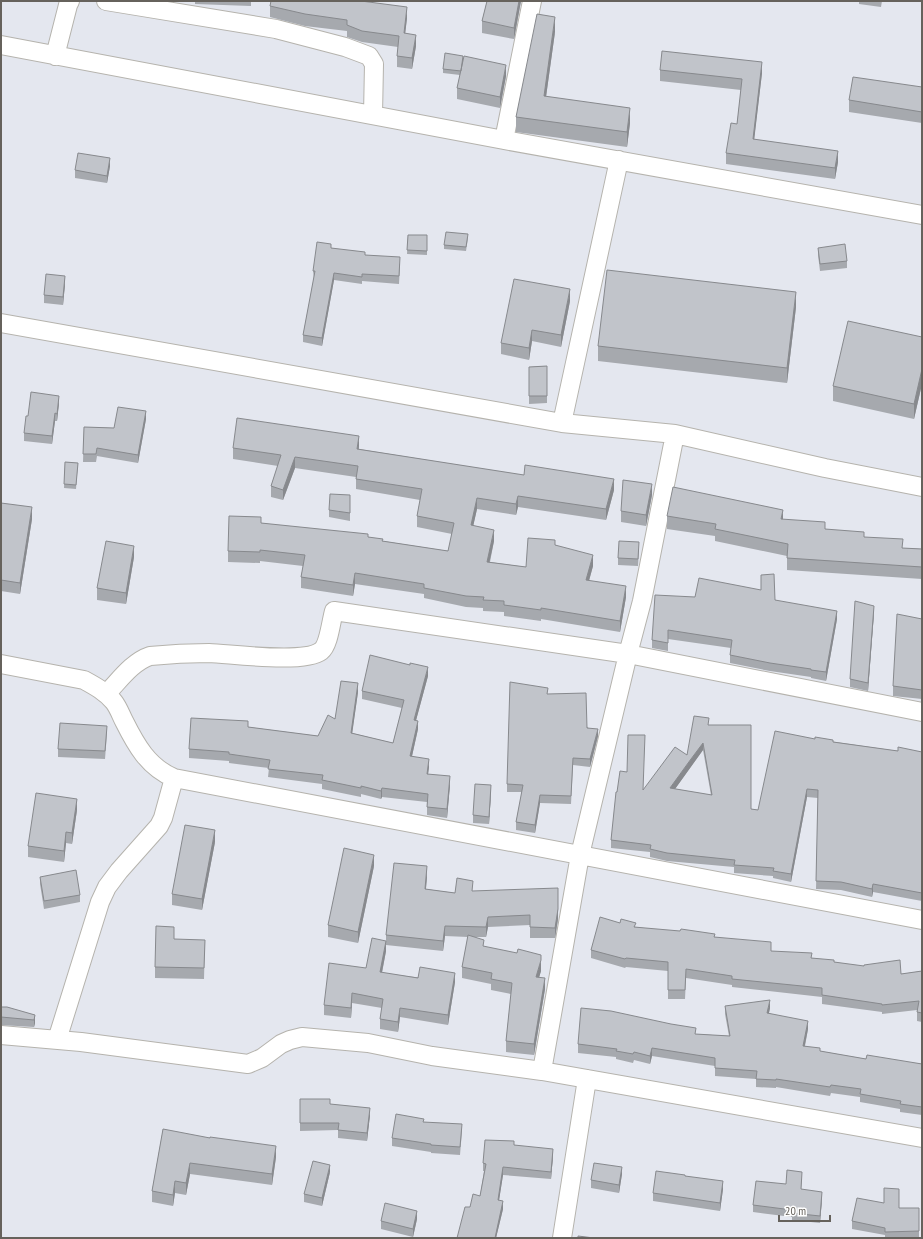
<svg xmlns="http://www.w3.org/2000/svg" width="923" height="1239" viewBox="0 0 923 1239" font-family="'PT Sans Narrow',sans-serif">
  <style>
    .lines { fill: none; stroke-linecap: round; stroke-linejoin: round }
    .minor-casing { stroke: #b5b3ad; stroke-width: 20 }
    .minor { stroke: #fff; stroke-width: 18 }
    .wall { fill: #a6a9ae; fill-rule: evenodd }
    .shaded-wall { fill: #87898d }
    .building { fill: #c1c4ca; stroke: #87898d; fill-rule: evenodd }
  </style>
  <rect width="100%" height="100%" fill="#e4e7ef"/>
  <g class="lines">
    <defs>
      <path id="minor" d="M106,1L276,29L345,47L369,56L374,64L373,115
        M1,45L504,140L922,215
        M55,56L68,5L70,1
        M504,140L532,1
        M1,323L562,423L675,434L825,468L922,487
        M562,423L619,160
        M1,664L84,680C95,686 106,692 114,702C118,707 121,715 124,721C136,745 148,767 174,778L922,920
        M106,694C119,681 132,662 150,656C170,654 189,653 209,653C233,654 304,664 321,651C329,645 331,621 334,611L628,654L922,712
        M1,1035L81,1042L248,1064L262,1058L281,1044L290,1040L302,1037L368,1043L432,1056L542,1071L922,1138
        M57,1040L100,902L107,887L119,871L159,826L163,818L174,778
        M542,1071L580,855L628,654L642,601L675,434
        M562,1238L587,1079"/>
    </defs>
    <!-- minor casing -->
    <use href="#minor" class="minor-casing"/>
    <!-- minor -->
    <use href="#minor" class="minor"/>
  </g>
  <!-- wall -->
  <path class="wall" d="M195,1H251V6L195,4Z
    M487,1H521L514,39L482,33V21Z
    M859,1H882L881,7L859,4Z
    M270,6L407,18L405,33L416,46L412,69L397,67V56L398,47L362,42L347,37V31L305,26L270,17Z
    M555,32L546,97L630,123L627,147L516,132V117Z
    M463,60L462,67L506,76L500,108L457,99V88L460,75L443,73V69Z
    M660,70L762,73L754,139L838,162L835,179L726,164V153L737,124L741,90L660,81Z
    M922,87V123L849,112V100Z
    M110,166L107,183L75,178V170Z
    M408,235H427V255L407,254Z
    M468,238L466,251L444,249V245Z
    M331,248L365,255L400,264L399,284L362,281V284L334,280L322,346L303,342V335L314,278L313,271Z
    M818,248L847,261V268L820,271L818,255Z
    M65,284L63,305L44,303V295Z
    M570,301L561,347L532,341L529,360L501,354V343Z
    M796,307L787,383L598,361V346Z
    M922,337V384L914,419L833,401V386Z
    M547,366V403L529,404V367Z
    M59,403L57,421H55L52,444L24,441V433L28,416Z
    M146,419L138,463L97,456L96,462H83L84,427L114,428Z
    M359,446V449L614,490L606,520L518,507L516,515L477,509L473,526L494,541L490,562L526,567L555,545L593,566L589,581L626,597L620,632L541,619V621L504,616V612L483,611V608L466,607L424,598V594L355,584L353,596L301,588V577L303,566L260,561V563L228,562V551L261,523L368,537L383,541L448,551L452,534L417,527V516L420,500L356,489V477L295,468L283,500L271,497V486L278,466L233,459V448Z
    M65,462L78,463L76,489L64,488Z
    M652,495L646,526L621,522V511Z
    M1,503L32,519L20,594L1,591Z
    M350,503V521L329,517V510Z
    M667,516L783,520L825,529L864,537L903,548L922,549V579L787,570V556L715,541V536L667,529Z
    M639,549L638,566L618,565V558Z
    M134,557L126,604L97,600V588Z
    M695,597L775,600L837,619L826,681L811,678V677L770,671L730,663V655L731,648L668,639V651L652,648V640Z
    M874,613L868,691L850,687V679Z
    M922,619V699L893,696V686Z
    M428,676L416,720L418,729L412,756L429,767L428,774L450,785L447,818L427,815V802L382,797L381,799L361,794V797L322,789V784L268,777L269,768L229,763V761L189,758V749L248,727L318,736L335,719L358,692L352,733L393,743L402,708L362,699V691Z
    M548,694L598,736L590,767L573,765L571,804L540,803L535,833L516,830V822L522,792H507V784Z
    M709,725L751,809L758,810L815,739L898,751L922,752V901L873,892L872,897L841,890L816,889L818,798L807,797L791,882L773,878V876L734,873V867L667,861L650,857V852L611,848V840L617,792L627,772L643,790L687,755ZM703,750L711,795L675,789Z
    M107,733L105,759L58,757V749Z
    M491,793L489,824L473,823V815Z
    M77,810L72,844L66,843L64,862L28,857V846Z
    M215,842L202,910L172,905V894Z
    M374,866L358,943L328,937V925Z
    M427,876L426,889L455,893L473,891L558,919L555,938H530V925L488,927L486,937H473L484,947L541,971L539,977L545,989L534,1055L506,1052V1041L511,994L491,990V984L462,978V967L468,937L445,936L443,951L386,945V951L382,973L455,982L448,1025L400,1017L398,1032L380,1029V1019L382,1008L352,1003L351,1018L324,1015V1005L366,968L386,941V935Z
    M40,877L80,895V902L44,909L40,884Z
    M620,923L636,927L715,937L771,951L901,974L922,971V1022L917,1021V1010L882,1014V1012L822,1004V997L732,987V985L686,978L685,999H668V971L626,967L625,968L591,958V950Z
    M205,940L204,979L155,978V967Z
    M725,1006L770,1008L769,1013L808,1029L805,1046L820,1051L866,1059L922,1064V1115L900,1112V1109L860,1102V1097L831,1093L830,1096L776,1087V1088L756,1087V1079L715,1076V1066L652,1056L650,1064L634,1060L633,1063L616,1059V1057L578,1053V1044L696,1034L729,1036L725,1014Z
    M1,1007L35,1015V1023L34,1027L1,1025Z
    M300,1099L370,1115L367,1141L338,1138V1130L300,1131Z
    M424,1122L462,1131L460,1155L431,1153V1152L392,1146V1138Z
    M163,1129L276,1157L272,1185L190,1174L186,1195L175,1193L173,1206L152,1202V1191Z
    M514,1145L553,1156L551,1179L503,1175L499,1200L503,1209L496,1238H457L470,1207L480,1196L484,1171H483V1163Z
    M330,1172L322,1206L304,1202V1194Z
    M622,1174L619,1193L591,1188V1180Z
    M685,1176L723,1189L720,1211L653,1201V1193Z
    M802,1179L801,1189L822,1199L820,1223L792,1220V1217L753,1212V1205L786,1184Z
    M899,1208H919V1238H885V1235L852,1229V1221Z
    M417,1219L413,1237L381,1229V1221Z"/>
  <!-- shaded-wall -->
  <path class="shaded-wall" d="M519,1H521L514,39V28Z
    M407,7V18L404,44V33Z
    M555,17V32L544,111V96Z
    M416,35V46L412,69V58Z
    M762,62V73L753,150V139Z
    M506,65V76L500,108V97Z
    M630,108V123L627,147V132Z
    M838,151V162L835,179V168Z
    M110,158V166L107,183V176Z
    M334,273V280L322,346V338Z
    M65,276V284L63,305V297Z
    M570,289V301L561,347V335Z
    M796,292V307L787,383V368Z
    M532,330V341L529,360V348Z
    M922,369V384L914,419V404Z
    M59,396V403L57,421V414Z
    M146,411V419L138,463V455Z
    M55,413V421L52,444V436Z
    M359,436V446L357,459V449Z
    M295,457V468L283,500V490Z
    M614,479V490L606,520V509Z
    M652,484V495L646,526V515Z
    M518,496V507L516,515V504Z
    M477,498V509L471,536V525Z
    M32,507V519L20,594V583Z
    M783,510V523L781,519Z
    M494,530V541L487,573V562Z
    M134,546V557L126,604V593Z
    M593,555V566L586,591V580Z
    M355,573V584L353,596V585Z
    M626,586V597L620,632V621Z
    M874,606V613L868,691V683Z
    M837,611V619L826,681V672Z
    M428,667V676L414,728V720Z
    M358,683V692L351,742V733Z
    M418,721V729L410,765V756Z
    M598,729V736L590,767V759Z
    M703,743V750L670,796V788Z
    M429,759V767L427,782V774Z
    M450,776V785L447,818V809Z
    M491,785V793L489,824V817Z
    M382,788V797L381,799V791Z
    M807,789V797L791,882V874Z
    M540,795V803L535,833V825Z
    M77,799V810L72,844V833Z
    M215,830V842L202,910V899Z
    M66,832V843L64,862V851Z
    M374,855V866L358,943V932Z
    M427,866V876L425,899V889Z
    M873,884V892L872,897V889Z
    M558,888V919L555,938V928Z
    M488,917V927L486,937V927Z
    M445,926V936L443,951V941Z
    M386,941V951L380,982V972Z
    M541,960V971L536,988V977Z
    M455,973V982L448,1025V1015Z
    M545,978V989L534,1055V1044Z
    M352,993V1003L351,1018V1008Z
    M770,1000V1008L767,1021V1013Z
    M400,1008V1017L398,1032V1022Z
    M35,1015V1023L34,1027V1020Z
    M808,1021V1029L803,1054V1046Z
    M652,1048V1056L650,1064V1056Z
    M370,1108V1115L367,1141V1133Z
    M276,1146V1157L272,1185V1174Z
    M553,1149V1156L551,1179V1172Z
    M190,1163V1174L186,1195V1183Z
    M330,1165V1172L322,1206V1198Z
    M503,1167V1175L498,1207V1200Z
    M622,1167V1174L619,1193V1185Z
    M175,1181V1193L173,1206V1195Z
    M723,1181V1189L720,1211V1203Z
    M822,1192V1199L820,1223V1216Z
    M503,1201V1209L496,1238H495Z
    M417,1211V1219L413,1237V1229Z"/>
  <!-- building -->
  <path class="building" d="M271,1H361L407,7L404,33L416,35L412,58L397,56L399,36L362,31L347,25V20L305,14L270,6Z
    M487,1H519L514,28L482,21Z
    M537,14L555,17L544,96L630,108L627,132L516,117Z
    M662,51L762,62L753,139L838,151L835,168L726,153L731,123L737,124L742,79L660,70Z
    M445,53L463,56L461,71L443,69Z
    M464,56L506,65L500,97L457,88Z
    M853,77L922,87V112L849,100Z
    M78,153L110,158L107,176L75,170Z
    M446,232L468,234L466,247L444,245Z
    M408,235H427V251L407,250Z
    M317,242L331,244V248L365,252V255L400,257L399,276L362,274V277L334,273L322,338L303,335L315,271H313Z
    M845,244L847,261L820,264L818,248Z
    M607,270L796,292L787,368L598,346Z
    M46,274L65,276L63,297L44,295Z
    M514,279L570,289L561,335L532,330L529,348L501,343Z
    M848,321L922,337V369L914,404L833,386Z
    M547,366V396H529V367Z
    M31,392L59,396L57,414L55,413L52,436L24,433L26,416H28Z
    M118,407L146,411L138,455L97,448L96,454H83L84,427L114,428Z
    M237,418L359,436L357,449L524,475L525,465L614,479L606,509L518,496L516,504L477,498L471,525L494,530L487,562L526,567L528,538L555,540V545L593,555L586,580L626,586L620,621L541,608V610L504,605V601L483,600L484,597L466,596L424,588V584L355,573L353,585L301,577L305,555L260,550V552L228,551L229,516L261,517V523L368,534V537L383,539L382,541L448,551L454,523L417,516L422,489L356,479L358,466L295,457L283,490L271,486L281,455L233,448Z
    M65,462L78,463L76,485L64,484Z
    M623,480L652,484L646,515L621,511Z
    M673,487L783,510L781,519L825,522V529L864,532V537L903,539L902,548L922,549V567L787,558L788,544L715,529L716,524L667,516Z
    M330,494L350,495V513L329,510Z
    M1,503L32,507L20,583L1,580Z
    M106,541L134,546L126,593L97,588Z
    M619,541L639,542L638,559L618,558Z
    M774,574L775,600L837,611L826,672L811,670V669L770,663L730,655L732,640L668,630V643L652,640L655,595L695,597L699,578L761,590V575Z
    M855,601L874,606L868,683L850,679Z
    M897,614L922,619V690L893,686Z
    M370,655L410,665V663L428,667L414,720L418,721L410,756L429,759L427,774L450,776L447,809L427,807L428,794L382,788L381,791L361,786V788L322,780L323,775L268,769L270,760L229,754V752L189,749L191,718L248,721V727L318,736L328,715L335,719L341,681L358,683L351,733L393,743L404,700L362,691Z
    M510,682L548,688L547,694L586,693L587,728L598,729L590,759L573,758L571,796L540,795L535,825L516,822L523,785L507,784Z
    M694,716L709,718L708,725H751V809L758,810L775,731L815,739V737L833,740V742L898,751V747L922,752V893L873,884L872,889L841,882L816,881L818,790L807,789L791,874L773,871L774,868L734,865L735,860L667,853L650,849L651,845L611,840L616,792H617L620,771L627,772L628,735H645L643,790L675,747L687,755ZM703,743L712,795L670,788L691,759Z
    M60,723L107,726L105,751L58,749Z
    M475,784L491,785L489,817L473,815Z
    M36,793L77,799L72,833L66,832L64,851L28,846Z
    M185,825L215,830L202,899L172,894Z
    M344,848L374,855L358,932L328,925Z
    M394,863L427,866L425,889L455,893L457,878L473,881L472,891L558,888V909L555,928L530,927V915L488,917L486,927L445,926L443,941L386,935Z
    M76,870L80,895L44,901L40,877Z
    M600,917L620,923L621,919L636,923L634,927L680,931L681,929L715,934L714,937L771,942V951L812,953L811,958L834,960V962L864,966V965L900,960L901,974L922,971V1013L917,1012L919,1001L882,1005V1004L822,995V988L732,979V976L686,969L685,990H668V962L626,958L625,959L591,950Z
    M156,926L174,927V939L205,940L204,968L155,967Z
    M468,935L484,940L483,946L517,953L518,949L541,955V960L536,977L545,978L534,1044L506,1041L512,983L491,979L492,973L462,967Z
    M372,938L386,941L380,972L418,978L420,967L455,973L448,1015L400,1008L398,1022L380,1019L383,999L352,993L351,1008L324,1005L329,963L366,968Z
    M770,1000L767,1013L808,1021L803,1046L820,1048V1051L866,1059L867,1055L922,1064V1107L900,1104L901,1101L860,1094L861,1089L831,1085L830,1087L776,1079V1080L756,1079L757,1071L715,1068V1058L652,1048L650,1056L634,1052L633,1054L616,1051L617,1049L578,1044L581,1008L611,1011L671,1024L696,1028L695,1034L730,1036L725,1006Z
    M1,1007H7L35,1015L34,1020L1,1017Z
    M300,1099H330V1104L370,1108L367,1133L338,1130L339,1123H300Z
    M396,1114L424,1119L423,1122L462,1124L460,1147L431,1145V1144L392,1138Z
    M163,1129L210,1138V1137L276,1146L272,1174L190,1163L186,1183L175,1181L173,1195L152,1191Z
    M485,1140L514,1141V1145L553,1149L551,1172L503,1167L498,1200L503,1201L495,1238H457L465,1207H470L473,1194L480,1196L486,1164L483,1163Z
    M313,1161L330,1165L322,1198L304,1194Z
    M594,1163L622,1167L619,1185L591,1180Z
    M787,1170L802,1172L801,1189L822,1192L820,1216L792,1213V1210L753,1205L756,1181L786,1184Z
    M656,1171L685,1175V1176L723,1181L720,1203L653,1193Z
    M884,1188L899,1189V1208H919V1231L885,1232V1228L852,1221L857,1198L884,1203Z
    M385,1203L417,1211L413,1229L381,1221Z
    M578,1236L594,1238H578Z"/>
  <!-- border -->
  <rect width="923" height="1239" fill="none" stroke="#66625c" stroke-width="4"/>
  <!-- scale -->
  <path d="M779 1215v6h51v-6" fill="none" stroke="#66625c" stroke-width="2"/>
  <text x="785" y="1215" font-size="12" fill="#66625c" stroke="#ffffff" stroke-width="3" paint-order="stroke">20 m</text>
</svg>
